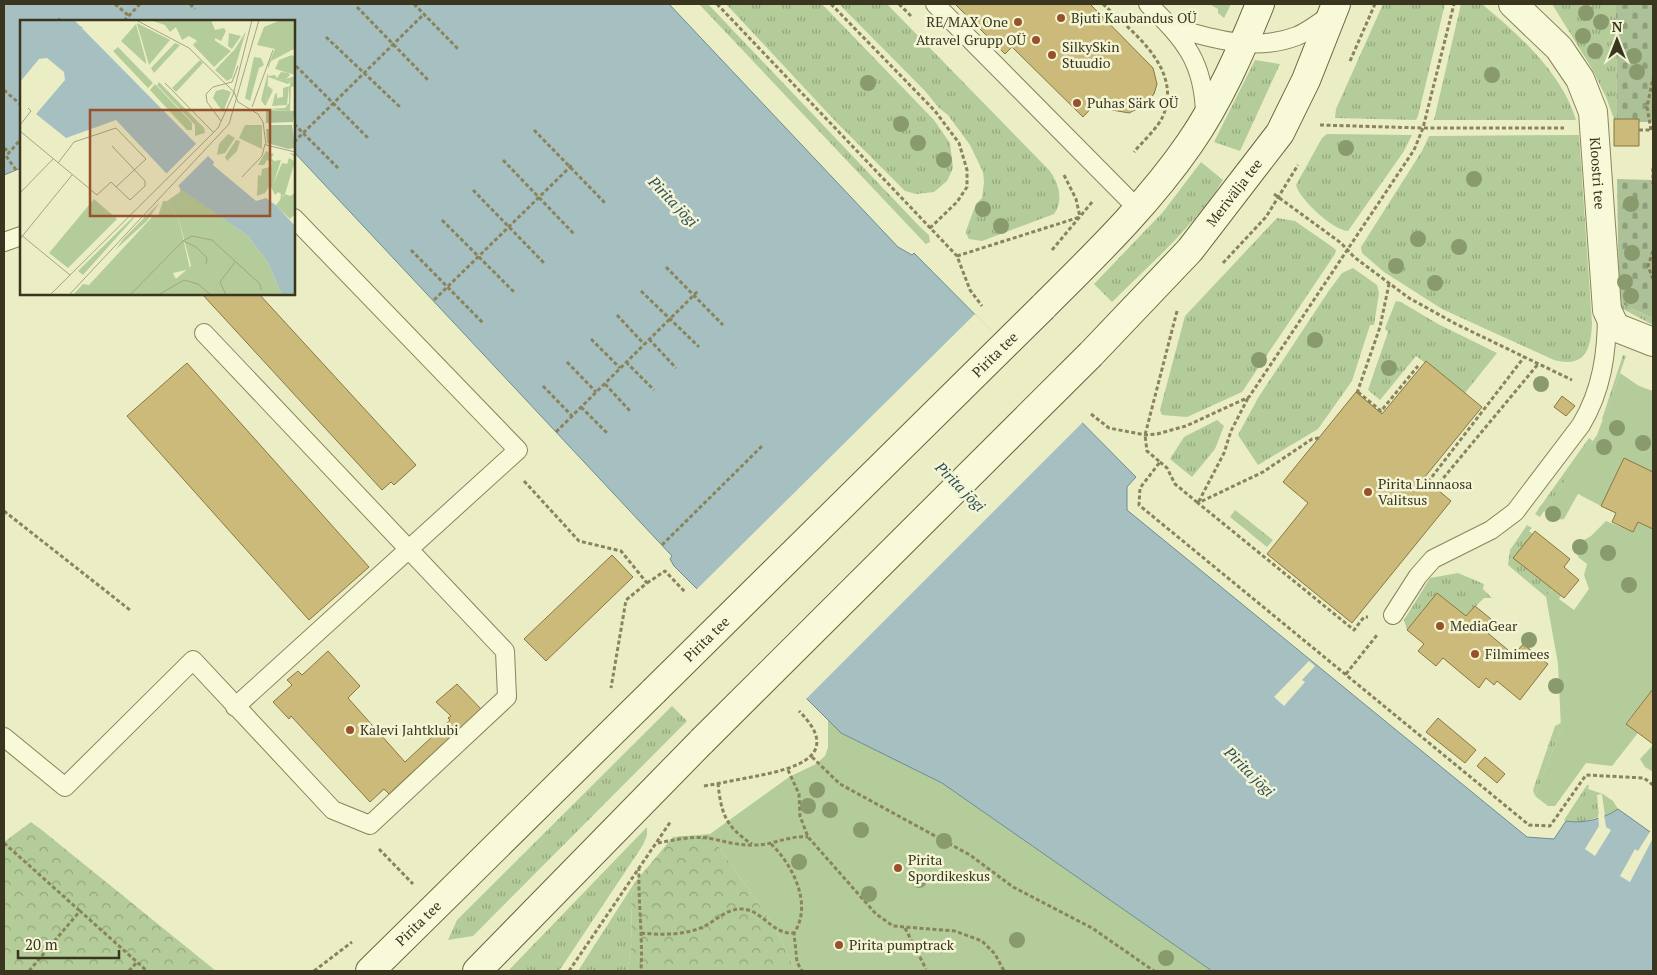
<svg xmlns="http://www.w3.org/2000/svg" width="1657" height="975" viewBox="0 0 1657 975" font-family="'PT Serif',serif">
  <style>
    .grass { fill: url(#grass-tufts) }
    .forest { fill: url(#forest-crowns) }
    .cemetery { fill: url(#cemetery-stones) }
    .garden { fill: #b4cc99 }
    .water { fill: #a6c0c1; stroke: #6d8c90 }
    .pier { fill: #ebeec5 }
    .building { fill: #ccba7b; stroke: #887741 }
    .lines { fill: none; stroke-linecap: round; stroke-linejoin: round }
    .service-casing { stroke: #89845b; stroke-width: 20 }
    .minor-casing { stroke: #89845b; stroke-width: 30 }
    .secondary-casing { stroke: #6b653e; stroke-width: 30 }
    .path { stroke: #89845b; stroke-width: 3; stroke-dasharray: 4 2.5; stroke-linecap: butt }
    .service { stroke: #f7f9d8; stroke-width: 18 }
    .minor { stroke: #f7f9d8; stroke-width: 28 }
    .secondary { stroke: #f7f9d8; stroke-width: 28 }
    .secondary-bridge-casing { stroke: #6b653e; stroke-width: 30; stroke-linecap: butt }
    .secondary-bridge { stroke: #f7f9d8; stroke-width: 28 }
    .tree { fill: #899a6d }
    .poi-dot { fill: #98522b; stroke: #f3f5d4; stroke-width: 2 }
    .labels { text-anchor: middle; stroke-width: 5; stroke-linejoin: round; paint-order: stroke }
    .poi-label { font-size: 14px; fill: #39351f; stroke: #f3f5d4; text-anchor: start }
    .street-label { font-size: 14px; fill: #39351f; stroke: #f3f5d4 }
    .water-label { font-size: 15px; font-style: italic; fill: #2e4c59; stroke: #f3f5d4 }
    .inset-river { fill: none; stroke: #a6c0c1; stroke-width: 2.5 }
    .inset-road { fill: none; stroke: #a4a483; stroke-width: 1 }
    .view { fill: #98522b; fill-opacity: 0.15; stroke: #98522b; stroke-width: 2.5 }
    .inset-edge { fill: none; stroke: #39351f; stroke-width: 2.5 }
  </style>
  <defs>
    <pattern id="grass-tufts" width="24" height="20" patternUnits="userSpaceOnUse" patternTransform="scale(1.25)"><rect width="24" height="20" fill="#b4cc99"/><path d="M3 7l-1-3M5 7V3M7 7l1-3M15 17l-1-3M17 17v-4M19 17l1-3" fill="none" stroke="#93a67c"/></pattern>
    <pattern id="forest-crowns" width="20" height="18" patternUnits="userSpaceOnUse" patternTransform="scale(1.25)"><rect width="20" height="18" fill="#b4cc99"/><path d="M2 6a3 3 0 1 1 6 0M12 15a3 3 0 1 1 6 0" fill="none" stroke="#93a67c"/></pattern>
    <pattern id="cemetery-stones" width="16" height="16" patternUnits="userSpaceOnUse" patternTransform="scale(1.25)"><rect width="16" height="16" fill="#adc198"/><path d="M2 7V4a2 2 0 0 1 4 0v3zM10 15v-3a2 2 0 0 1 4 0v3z" fill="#8e9e7b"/></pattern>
  </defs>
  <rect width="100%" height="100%" fill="#ebeec5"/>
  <!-- grass -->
  <path class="grass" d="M699,4H708L921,228L929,235L930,242L926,244L920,238Z
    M726,4H822L934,120L950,143L953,168L947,181L934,192L916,194L905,191L837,123Z
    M839,4H887L1049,170C1059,183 1064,201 1054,214L982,241L969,239L966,233L967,228L976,204L982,198L984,182L983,172L970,145L948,115L939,108L925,91Z
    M1209,4H1231L1224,18L1218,13V9Z
    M1383,4H1445L1418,116L1416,120L1335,118L1336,109Z
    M1461,4H1482C1518,34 1562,73 1576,120H1434Z
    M1552,4H1616L1617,119H1614L1606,97L1591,67Z
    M1255,60L1280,64L1240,151L1214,142Z
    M1327,134L1412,135L1404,151L1348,231C1334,231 1299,199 1296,185L1322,138Z
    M1579,135L1592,323C1591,350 1585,368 1554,360L1442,309L1384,272L1362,253L1361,247L1422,151L1429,136Z
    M1201,162L1223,180C1195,226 1150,264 1112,302L1094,284L1163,212Z
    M1277,218L1295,221L1331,246L1336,250L1335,254L1242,392L1187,417L1162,415L1160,410L1185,316Z
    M1353,268L1377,285L1379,293L1374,325H1370L1352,381L1318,429L1258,465L1238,435L1258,398L1328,292L1342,273Z
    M1619,294L1624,305L1653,318V325L1621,308Z
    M1396,301L1401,302L1438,324L1497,353L1465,393L1416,356L1380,400L1368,390L1388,332L1385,328Z
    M1623,355L1626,356L1603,420L1602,419Z
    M1217,420L1224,426L1215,449L1192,477L1170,459L1184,437Z
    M1589,438L1593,441L1540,517L1535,514Z
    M1235,510L1273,540L1267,547L1230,517Z
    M1527,525L1532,528L1529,531L1533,534L1552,589L1546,597L1508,565L1510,550Z
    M1458,573L1484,584L1483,589L1492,598H1484L1466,616L1437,593L1407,630L1404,620L1430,578Z
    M672,706L687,721L473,936L448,940L457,920Z
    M1561,723V729L1535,796L1533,790L1555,726Z
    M1653,745V772L1645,767L1640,759Z
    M1587,785H1589L1588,789L1603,794L1613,801L1618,809L1605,816L1602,794L1597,795L1599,817L1579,823L1566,821L1564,820Z
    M647,827V835L643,845L559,971H508Z
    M635,882L631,897L632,944L627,971H578Z"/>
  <!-- forest -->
  <path class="forest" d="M31,822L43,831L216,971H4V842Z
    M710,834L776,929L796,971H627L632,944L631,897L635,882L673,837Z"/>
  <!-- cemetery -->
  <path class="cemetery" d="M1616,4H1653V122H1639L1638,119H1617Z
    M1617,179L1653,180V318L1624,305L1619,294Z"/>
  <!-- garden -->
  <path class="garden" d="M1620,373L1639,386L1653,391V472L1624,458L1601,506L1578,494L1564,519L1557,520L1544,511L1597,435Z
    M1606,521L1633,532L1638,522L1653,529V689L1626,723L1638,733L1612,766L1586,763L1555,806H1548L1535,796L1561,729L1558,664L1546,597L1552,589L1561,596L1559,599L1574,610L1589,589L1584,575L1587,564L1578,557L1577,544L1591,536Z
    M828,719L841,733L942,783L1212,971H796L776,929L710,834L789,777L816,764L825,756L828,747Z"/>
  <!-- water -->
  <path class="water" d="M4,4H669L898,247L912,255L914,253L1136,477L1127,487V510L1527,837L1554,839L1566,821C1583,824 1603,819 1618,809L1653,834V971H1212L942,783L841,733L674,566L670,559L672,556L294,152V21H21V168L4,175Z"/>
  <!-- pier -->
  <path class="pier" d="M975,314L1084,421L805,700L695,591Z
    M1309,661L1315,666L1302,680L1305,682L1284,706L1274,697Z
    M1598,814H1604L1606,827L1611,830L1595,856L1585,849L1599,826Z
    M1651,830L1653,831V838L1630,882L1620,876L1635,849L1638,851Z"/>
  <!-- building -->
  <path class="building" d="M957,4H1090L1153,68L1157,84L1154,94L1143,106L1129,113L1112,110L1099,100L1083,117L1012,47L1005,54L956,5Z
    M1614,119H1639V146H1614Z
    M202,294H259L416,465L394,485L391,482L382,490Z
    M1426,361L1482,407L1424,478L1451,501L1352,623L1267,554L1308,503L1283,482L1356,392L1382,414Z
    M187,363L369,567L309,620L127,416Z
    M1562,396L1575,406L1566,416L1554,407Z
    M1624,458L1653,472V529L1638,522L1633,532L1612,522L1616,513L1601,506Z
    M1535,531L1570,559L1564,567L1579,580L1564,598L1513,558Z
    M612,555L633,577L546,661L524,639Z
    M1437,593L1466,616L1475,606L1491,619L1483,629L1514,655L1523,644L1548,664L1520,700L1497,681L1494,685L1486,678L1479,688L1443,658L1436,666L1418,651L1424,644L1407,630Z
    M328,651L360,686L348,698L405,762L450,720L448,718L451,716L436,702L457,684L483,711L460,731L459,729L389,794L384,789L370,802L291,716L289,719L273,702L292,685L287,680L298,671L302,675Z
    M1653,689V744L1626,724Z
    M1438,718L1476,750L1465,763L1426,732Z
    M1485,757L1505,774L1497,783L1477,766Z"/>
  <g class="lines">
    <defs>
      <path id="service" d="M935,4L1138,209
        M1148,4C1185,40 1204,62 1205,115
        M1172,27C1212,39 1256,52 1297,36C1309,31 1320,22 1330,15
        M4,242L21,236
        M1393,615L1418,576L1433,559L1491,530L1515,512L1581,425C1602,390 1607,353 1607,313
        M235,707L518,450L294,218
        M4,737L65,787L193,660L333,810L370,825L507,697L505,651L204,333"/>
      <g id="minor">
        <path id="s1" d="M1513,4L1559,48L1580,79L1593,112L1607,310L1615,327L1653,342"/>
      </g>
      <g id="secondary">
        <path d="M1043,307C1095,255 1148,204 1190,143C1219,101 1241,51 1260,4"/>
        <path id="s2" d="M1091,354L1190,250L1280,133L1306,80L1336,4"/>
        <path id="s3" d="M370,971L654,691"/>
        <path d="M477,971L702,741"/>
      </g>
    </defs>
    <!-- service casing -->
    <use href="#service" class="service-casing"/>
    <!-- minor casing -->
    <use href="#minor" class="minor-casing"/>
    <!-- secondary casing -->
    <use href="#secondary" class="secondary-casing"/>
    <!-- path -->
    <path class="path" d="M115,4L129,16
      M190,4L195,9
      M414,4L459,50
      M717,4L957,256L970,290L982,306
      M831,4L935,111L959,143L967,170V187L957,202L930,228
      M899,4L911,16
      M1103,4C1132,32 1183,68 1163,116C1157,129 1143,141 1134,152
      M357,7L428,80
      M58,19L61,21
      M124,21L140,4
      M326,37L400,107
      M1350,61L1375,4
      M296,66L368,138
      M4,90L21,105
      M294,124L338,168
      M1320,125L1423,128H1564
      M534,130L605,203
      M1639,130H1653
      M1651,130L1647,107L1653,78
      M294,142L424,14
      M4,148L9,152
      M503,160L574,234
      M1653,168V184
      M16,170L6,156L21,139
      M1064,175L1076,199L1080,217
      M473,190L544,263
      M1274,194L1341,243L1354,257L1409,298L1456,324L1572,380
      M442,220L514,292
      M411,250L483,323
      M1052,250L1093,201
      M1653,251L1648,266L1653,279
      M957,256L1080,217
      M1223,263L1266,217L1298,165
      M666,267L723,325
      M641,291L699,347
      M434,300L573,164
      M1177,311L1145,435L1147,451L1160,462L1140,488L1139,505L1529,825L1550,826L1586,775L1644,778L1653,785
      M617,315L644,344
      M591,339L620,368
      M649,339L676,368
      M567,362L596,392
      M626,362L654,390
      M605,384L630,411
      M543,386L572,416
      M1358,392L1381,411L1418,366
      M1357,393L1380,327L1389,284
      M581,407L608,434
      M1091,414L1109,428L1145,435L1157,434L1186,426L1249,397L1414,150L1423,128L1454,4
      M556,432L698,291
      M1319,438L1312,439L1263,472L1198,503L1354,630L1364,617H1368
      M1160,462L1167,468L1175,484L1198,503L1224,453L1231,431L1248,398
      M524,481L579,541L621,551L647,583L626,600L611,688
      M1428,482L1525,356
      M1435,488L1539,363
      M4,511L130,610
      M662,545L762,446
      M647,583L665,571L686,593
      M1346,674L1377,635
      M812,757L840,784L970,855L1013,887L1092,928L1154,971
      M788,770L799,794L800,816L808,837L876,914L893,926L955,931L982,941L995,954L1004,971
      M718,783C721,814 726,827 752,844
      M704,786C722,783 740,779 757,776C797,768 843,755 799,711
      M4,843L80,911
      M658,843C674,840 692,836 708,838C724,841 739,846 755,845C774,845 789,835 808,837
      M771,844C793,865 813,905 794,933L797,962L802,971
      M379,849L413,884
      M639,867C638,902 643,936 641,971
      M905,928L926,969
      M641,933C660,935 680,935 698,929C713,924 723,910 740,909C762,908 771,935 794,933
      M29,971L80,911L147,971
      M129,971L137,962
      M314,971L352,942
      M569,971L671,821"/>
    <!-- service -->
    <use href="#service" class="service"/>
    <!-- minor -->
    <use href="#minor" class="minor"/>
    <!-- secondary -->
    <use href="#secondary" class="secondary"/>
    <defs>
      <g id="secondary-bridge">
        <path id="s4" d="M654,691L1043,307"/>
        <path d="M702,741L1091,354"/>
      </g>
    </defs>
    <!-- secondary-bridge casing -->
    <use href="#secondary-bridge" class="secondary-bridge-casing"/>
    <!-- secondary-bridge -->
    <use href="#secondary-bridge" class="secondary-bridge"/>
  </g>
  <!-- trees -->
  <g class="tree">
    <circle cx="1586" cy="13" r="8"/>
    <circle cx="1601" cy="22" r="8"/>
    <circle cx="1583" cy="36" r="8"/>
    <circle cx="1595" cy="51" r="8"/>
    <circle cx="1634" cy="56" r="8"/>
    <circle cx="1637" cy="72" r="8"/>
    <circle cx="1492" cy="75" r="8"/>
    <circle cx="868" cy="83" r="8"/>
    <circle cx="901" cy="124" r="8"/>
    <circle cx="918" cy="143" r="8"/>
    <circle cx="1346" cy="148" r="8"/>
    <circle cx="944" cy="160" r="8"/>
    <circle cx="1474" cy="179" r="8"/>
    <circle cx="1631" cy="204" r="8"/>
    <circle cx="983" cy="209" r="8"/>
    <circle cx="1001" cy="226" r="8"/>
    <circle cx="1418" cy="239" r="8"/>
    <circle cx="1459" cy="247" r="8"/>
    <circle cx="1632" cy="253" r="8"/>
    <circle cx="1396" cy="266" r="8"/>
    <circle cx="1625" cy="282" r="8"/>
    <circle cx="1435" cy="283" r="8"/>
    <circle cx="1631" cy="296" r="8"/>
    <circle cx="1315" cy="340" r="8"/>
    <circle cx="1259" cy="360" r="8"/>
    <circle cx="1389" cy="368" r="8"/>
    <circle cx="1541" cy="384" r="8"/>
    <circle cx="1617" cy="428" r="8"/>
    <circle cx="1643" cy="443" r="8"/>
    <circle cx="1604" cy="447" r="8"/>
    <circle cx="1553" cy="514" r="8"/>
    <circle cx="1580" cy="547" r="8"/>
    <circle cx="1608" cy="553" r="8"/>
    <circle cx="1629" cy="585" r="8"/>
    <circle cx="1529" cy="640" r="8"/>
    <circle cx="1556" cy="686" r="8"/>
    <circle cx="817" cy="790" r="8"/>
    <circle cx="808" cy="806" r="8"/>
    <circle cx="830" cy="810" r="8"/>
    <circle cx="861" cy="830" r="8"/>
    <circle cx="944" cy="841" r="8"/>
    <circle cx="799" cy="862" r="8"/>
    <circle cx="919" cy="880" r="8"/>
    <circle cx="869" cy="894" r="8"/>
    <circle cx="1017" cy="940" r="8"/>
    <circle cx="1166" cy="958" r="8"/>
  </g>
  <!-- markers -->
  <g class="poi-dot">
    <circle cx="1061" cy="18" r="5"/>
    <circle cx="1018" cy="22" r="5"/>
    <circle cx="1036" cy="40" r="5"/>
    <circle cx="1052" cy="55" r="5"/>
    <circle cx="1077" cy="103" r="5"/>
    <circle cx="1368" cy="492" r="5"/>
    <circle cx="1440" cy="626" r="5"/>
    <circle cx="1475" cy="654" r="5"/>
    <circle cx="350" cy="730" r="5"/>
    <circle cx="898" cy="868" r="5"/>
    <circle cx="839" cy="945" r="5"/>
  </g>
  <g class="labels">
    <!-- poi labels -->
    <g class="poi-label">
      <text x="1071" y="23">Bjuti Kaubandus OÜ</text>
      <text x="1008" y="27" text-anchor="end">RE/MAX One</text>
      <text x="1026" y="45" text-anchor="end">Atravel Grupp OÜ</text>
      <text x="1062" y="52">SilkySkin<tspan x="1062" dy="16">Stuudio</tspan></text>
      <text x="1087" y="108">Puhas Särk OÜ</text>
      <text x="1378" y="489">Pirita Linnaosa<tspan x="1378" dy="16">Valitsus</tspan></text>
      <text x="1450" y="631">MediaGear</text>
      <text x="1485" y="659">Filmimees</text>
      <text x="360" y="735">Kalevi Jahtklubi</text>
      <text x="908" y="865">Pirita<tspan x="908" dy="16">Spordikeskus</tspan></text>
      <text x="849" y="950">Pirita pumptrack</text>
    </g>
    <!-- street labels -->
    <g class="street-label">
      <text dy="5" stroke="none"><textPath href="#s1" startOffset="198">Kloostri tee</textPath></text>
      <text dy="5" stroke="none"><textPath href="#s2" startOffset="216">Merivälja tee</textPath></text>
      <text dy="5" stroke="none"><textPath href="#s4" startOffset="479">Pirita tee</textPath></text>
      <text dy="5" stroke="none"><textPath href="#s4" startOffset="74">Pirita tee</textPath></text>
      <text dy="5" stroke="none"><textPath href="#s3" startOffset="68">Pirita tee</textPath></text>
    </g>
    <!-- water labels -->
    <g class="water-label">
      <text transform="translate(673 202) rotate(46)" y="5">Pirita jõgi</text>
      <text transform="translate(960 487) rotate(45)" y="5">Pirita jõgi</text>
      <text transform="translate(1249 772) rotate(45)" y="5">Pirita jõgi</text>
    </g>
  </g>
  <!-- overview -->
  <g transform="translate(20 20)">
    <rect width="275" height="275" fill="#ebeec5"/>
    <path d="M117,3L150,20L129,45L117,4ZM116,4L126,41V44L101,21ZM226,11L212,58L207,61L195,50L215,29ZM209,13L221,16L212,29L208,26ZM188,20H194L211,31L194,47L173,25L175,22L186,28ZM155,23L160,25L134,53L131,48ZM257,24H274V29L251,41L248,49V45ZM98,27L133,63L128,68L110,49L93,31ZM272,35L275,37V55L255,49L259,40ZM234,37L241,38L244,45L239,48L230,81L225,78ZM180,40L183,43L156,72L152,68ZM248,52V56L255,55L257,58L261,52L268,53L270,55L266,59L275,56V62L248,57L246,85L245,86L241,80ZM139,62L184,108L185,113L175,116V105L137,65ZM135,64L172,103V110H167L130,70ZM203,69L211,72L203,92L193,78L196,71ZM225,105H242V129L219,118ZM208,114L215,118L205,133L197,135L199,124ZM216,120L220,121L217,131L207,141L205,137ZM275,173V194L270,199L256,185L265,174L270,176ZM140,182L127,201L95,230L105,217ZM115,197L63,255L58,251L112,198Z" fill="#b4cc99"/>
    <path d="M130,0H191L195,10L204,8L206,11L201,21L195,18V22L188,21L194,30L189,35L188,25L185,29L177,26L176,20L169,16L162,20L156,7L150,12L145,5ZM261,0H275L274,28L255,29L237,25L244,7ZM74,179L97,199L48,248L29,233ZM143,181H147L159,200L170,249L153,253L157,261L137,275H53L63,264L69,265L132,197L138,196Z" fill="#b4cc99"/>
    <path d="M246,90L275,91L273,102L246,103ZM251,105H272L275,128L268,129L247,123L246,109H250Z" fill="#adc198"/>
    <path d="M248,57V66L253,70L246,85L248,57L275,62V66L271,67L270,91L246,89L265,88L269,83V66L267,85L252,86L255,74L257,73V78L263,77V68L270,66V62L268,64ZM246,131L254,134L251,138L254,141L261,140L253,165L262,143L267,144L269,138L274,141V136L269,133L275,134V141L265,174L262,176L264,178L260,183L261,174L258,172L255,175L250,165L245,173L237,176L238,155L241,156L242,149L250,147L252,143L247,140L244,145H238ZM160,168L228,216L248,243L262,275H137L171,246L159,200L147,181L160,172Z" fill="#b4cc99"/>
    <path d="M0,0H54L194,142L193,145L236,181L246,178L257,186L275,206V275H262L248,243L228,216L162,170L96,100L46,118L16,94L45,60L44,52L27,38L19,39L0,62Z" fill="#a6c0c1"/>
    <path d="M178,122L190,134L156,168L144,156Z" fill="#ebeec5"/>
    <path class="inset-river" d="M30,0L49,14L62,7"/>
    <path class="inset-road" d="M116,0L169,28L214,72L218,82L238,94L243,102L246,125L275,132M145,63L194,113M232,87L253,30M201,101L187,82L186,74L193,67L212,62L218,46M0,105L11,91L8,88M0,111L77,175L91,162L110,180L125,166V161L92,126M38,143L54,122L96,108L126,139L96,167M222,157L242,136L245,124M0,173L33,139M0,214L50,255M0,219L52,155M163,221L176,227L187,238L186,244M30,275L198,108L213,75L232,0M49,275L209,104L239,0M110,275L163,221L172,216L192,220L240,264L241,270M138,275L164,260L178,264L191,275M206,275L200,262L215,242"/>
    <path class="view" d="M70,90H250V196H70Z"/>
    <rect width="275" height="275" class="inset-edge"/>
  </g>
  <!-- border -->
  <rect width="1657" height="975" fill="none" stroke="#39351f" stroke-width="10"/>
  <!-- north arrow -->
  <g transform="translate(1617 40)" stroke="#f3f5d4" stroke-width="4" paint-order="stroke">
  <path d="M0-4L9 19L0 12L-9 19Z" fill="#39351f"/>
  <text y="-8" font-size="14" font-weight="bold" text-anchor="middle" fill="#39351f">N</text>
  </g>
  <!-- scale -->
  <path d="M18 950v8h101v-8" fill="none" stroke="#39351f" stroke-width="2.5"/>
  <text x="25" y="950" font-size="15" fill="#39351f" stroke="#f3f5d4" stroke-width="4" paint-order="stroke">20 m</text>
</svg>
